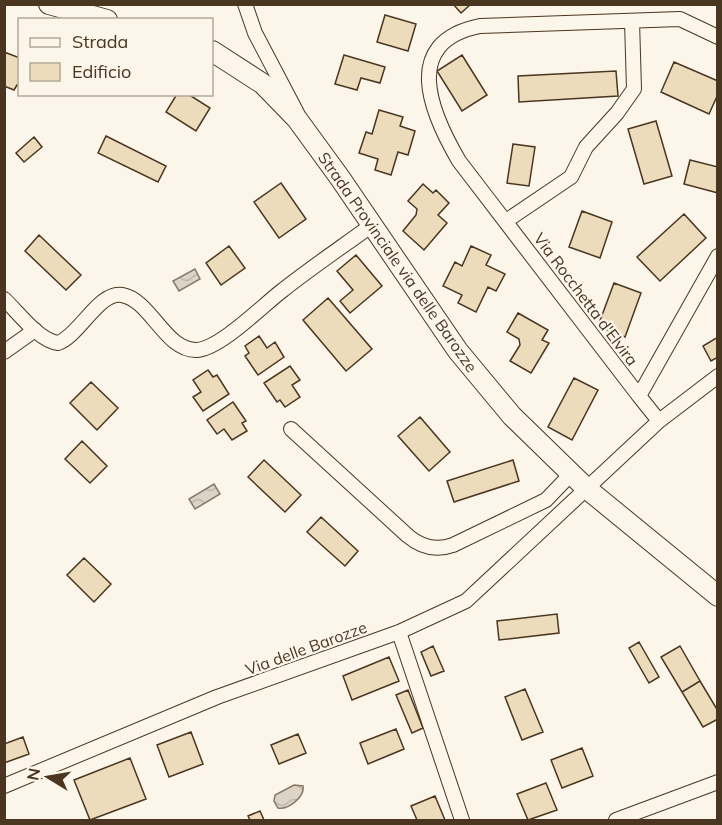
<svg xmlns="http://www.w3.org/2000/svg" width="722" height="825" viewBox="0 0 722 825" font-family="Mulish,sans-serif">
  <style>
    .water { fill: url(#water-waves); stroke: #887966; stroke-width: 1.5 }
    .building { fill: #ecdcbc; stroke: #4a3520; stroke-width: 1.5 }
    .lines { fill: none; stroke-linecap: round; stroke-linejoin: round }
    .street-casing { stroke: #4a3520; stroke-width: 16 }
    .secondary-casing { stroke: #4a3520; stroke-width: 22 }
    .street { stroke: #fbf6e9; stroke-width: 14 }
    .secondary { stroke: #fbf6e9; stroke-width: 20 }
    .labels { text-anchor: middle; stroke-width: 4.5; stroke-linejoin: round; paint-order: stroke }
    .street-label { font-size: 16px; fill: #4a3520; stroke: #fbf6e9 }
  </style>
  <defs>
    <pattern id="water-waves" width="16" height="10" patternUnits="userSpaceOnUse" patternTransform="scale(1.5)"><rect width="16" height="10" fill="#dcd4c6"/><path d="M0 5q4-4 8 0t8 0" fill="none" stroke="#beb7aa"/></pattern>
  </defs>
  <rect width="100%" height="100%" fill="#fbf6e9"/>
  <!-- water -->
  <path class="water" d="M195,269L200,279L179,291L173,281Z
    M214,484L220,494L195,509L189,499Z
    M294,785L303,786C305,797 288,810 278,808L274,801L275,795Z"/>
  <!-- building -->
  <path class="building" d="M453,4H471L461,13Z
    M385,15L416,24L408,51L377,42Z
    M4,52L20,58V86L17,85L14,90L4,86Z
    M344,55L385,67L380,83L361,78L357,90L335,84Z
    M462,55L487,95L462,111L437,71Z
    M674,62L718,81V94L709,114L661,92Z
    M616,71L618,96L519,102L518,76Z
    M177,94H188L210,108L196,131L166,112Z
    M379,110L403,117L400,126L415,131L408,155L398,152L391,175L375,170L378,159L359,153L366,132L372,134Z
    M656,121L672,176L644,184L628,129Z
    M106,136L166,166L158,182L98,153Z
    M34,137L42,147L24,162L16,153Z
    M513,144L535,147L529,186L507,183Z
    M690,160L718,167V193L684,184Z
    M281,183L306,219L279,238L254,202Z
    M423,184L433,193L436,190L449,203L438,215L447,223L424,250L403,231L416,215L417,209L408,201Z
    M582,211L612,222L600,258L569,247Z
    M684,214L706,238L660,281L637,257Z
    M39,235L81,275L66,290L25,251Z
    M229,246L245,268L221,285L206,263Z
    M471,246L491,255L486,265L505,274L496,291L488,287L476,312L458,303L462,295L443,286L455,262L462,266Z
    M356,255L382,286L350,313L340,301L353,290L337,271Z
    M614,283L641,293L625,337L598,326Z
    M328,298L372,349L346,371L303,320Z
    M518,313L548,330L542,340L549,343L531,373L510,361L520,345L519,339L507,332Z
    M259,336L267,348L275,342L284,357L258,375L245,356L249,353L245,346Z
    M718,337V357L711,361L703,346Z
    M290,366L300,380L292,385L300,397L285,407L280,400L277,402L264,383Z
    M208,370L213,377L217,375L229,394L203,411L193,397L201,392L193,380Z
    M574,378L598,390L572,440L548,427Z
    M91,382L118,408L97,430L70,403Z
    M233,402L246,421L242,423L247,431L232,440L224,429L217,434L207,420Z
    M420,417L450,452L429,471L398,436Z
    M82,441L107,466L90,483L65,459Z
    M264,460L301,495L285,512L248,477Z
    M513,460L519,481L454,502L447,481Z
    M321,517L358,551L345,566L307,532Z
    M84,558L111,584L94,602L67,575Z
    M557,614L559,633L499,640L497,621Z
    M639,642L659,677L649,683L629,648Z
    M433,646L444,671L431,676L421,652Z
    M680,646L700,681L682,692L661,657Z
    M389,657L399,681L352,700L343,676Z
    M700,681L718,711V719L703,727L682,692Z
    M525,689L543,732L522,740L505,697Z
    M408,690L423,728L412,733L396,695Z
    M396,729L404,749L368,764L360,743Z
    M191,732L203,764L169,777L157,745Z
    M298,734L306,753L279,764L271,745Z
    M23,737L29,754L4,763V744Z
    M582,748L593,776L562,788L551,760Z
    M130,758L146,799L90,820L74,780Z
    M546,783L557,810L528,820L517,794Z
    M435,796L445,820H417L411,806Z
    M260,811L264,820H250L248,816Z"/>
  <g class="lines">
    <defs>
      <path id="street" d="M245,4L255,33L297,113
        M506,221L571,177L586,147L617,113L634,89L632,21
        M4,299C18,312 39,341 58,343C79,336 99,291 122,295C151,300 165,351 197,350C221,348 263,305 283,290C312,267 342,247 372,225
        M4,352L35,330
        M639,396L459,161C431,113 400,42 480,26L680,19L718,37
        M659,421L718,376
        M291,429L408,536C421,547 436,551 453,545L546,500L571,474
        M399,632L462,820
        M4,786L217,697L399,632L466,601L659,421L639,396L718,256
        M616,820L718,782"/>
      <path id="secondary" d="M49,4L107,20
        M212,51L263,84L297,119L340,178L458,351L512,416L586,488L718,596"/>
    </defs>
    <!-- street casing -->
    <use href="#street" class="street-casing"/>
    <!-- secondary casing -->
    <use href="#secondary" class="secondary-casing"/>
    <!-- street -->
    <use href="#street" class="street"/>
    <!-- secondary -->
    <use href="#secondary" class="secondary"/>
  </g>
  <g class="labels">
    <!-- street labels -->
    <g class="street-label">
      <text transform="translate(398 262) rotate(55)" y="6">Strada Provinciale via delle Barozze</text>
      <text transform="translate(586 299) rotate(53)" y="6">Via Rocchetta d'Elvira</text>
      <text transform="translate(306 648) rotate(-20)" y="6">Via delle Barozze</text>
    </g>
  </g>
  <!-- border -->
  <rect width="722" height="825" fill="none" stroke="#4a3520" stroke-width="12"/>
  <!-- legend -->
  <rect x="18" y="18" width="195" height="78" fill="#fbf6e9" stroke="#b4a999" stroke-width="1.5"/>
  <rect x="30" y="38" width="30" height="9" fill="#fbf6e9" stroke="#b4a999" stroke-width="1.5"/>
  <text x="72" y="48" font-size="18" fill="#4a3520">Strada</text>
  <rect x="30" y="63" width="30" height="18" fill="#ecdcbc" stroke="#b4a999" stroke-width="1.5"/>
  <text x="72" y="78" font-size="18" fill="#4a3520">Edificio</text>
  <!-- north arrow -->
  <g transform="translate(48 777) rotate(281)" stroke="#fbf6e9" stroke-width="4.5" paint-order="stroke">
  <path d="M0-4.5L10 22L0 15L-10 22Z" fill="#4a3520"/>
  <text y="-9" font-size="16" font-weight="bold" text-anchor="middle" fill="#4a3520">N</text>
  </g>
</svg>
